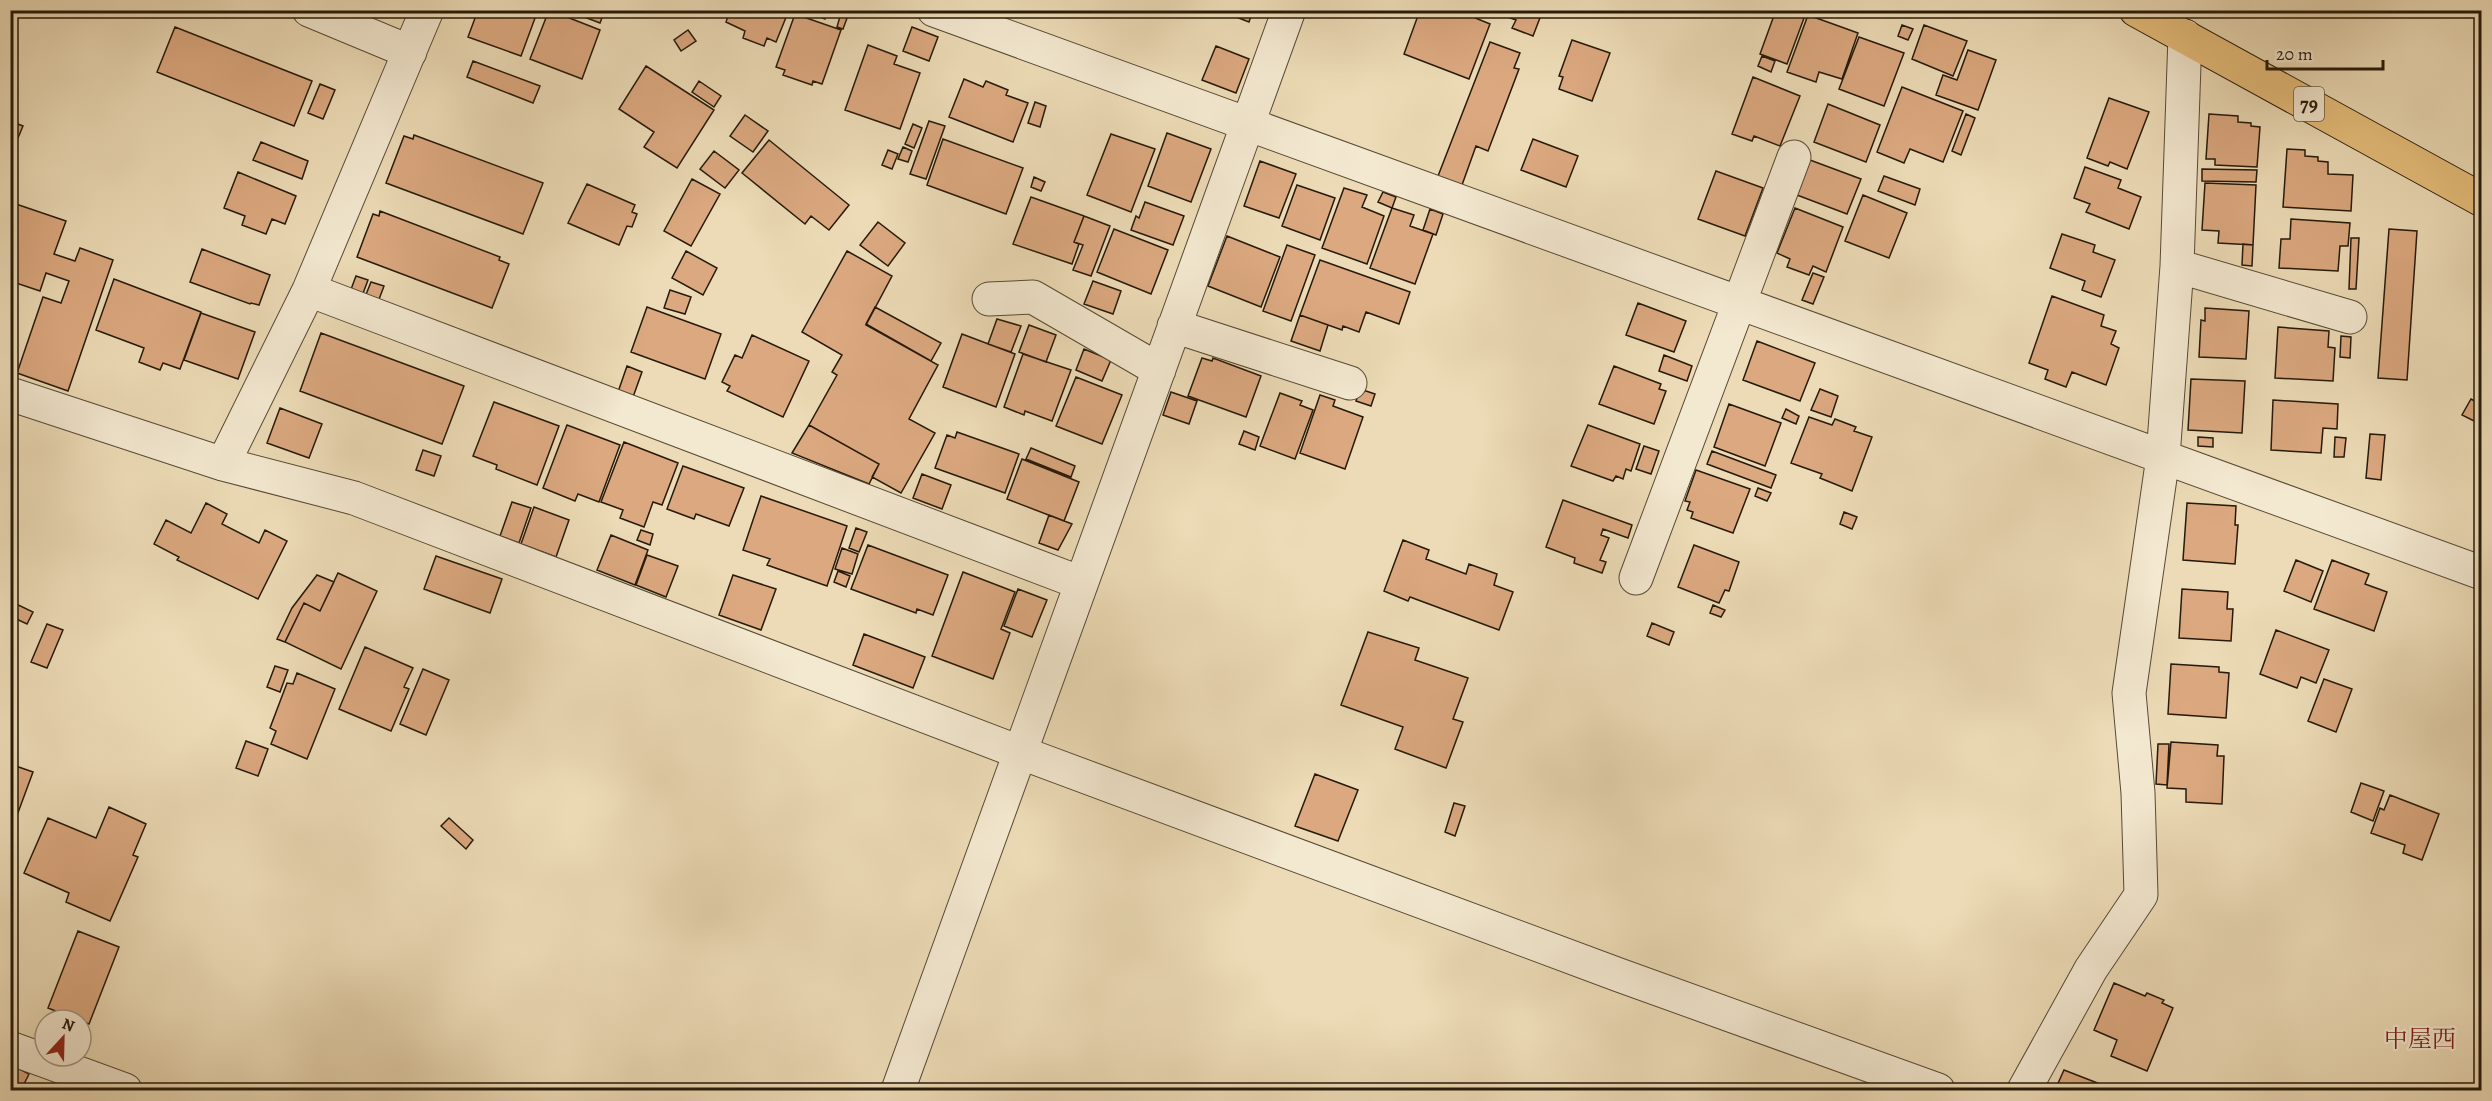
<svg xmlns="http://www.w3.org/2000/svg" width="2492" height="1101" viewBox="0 0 2492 1101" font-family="Alegreya,'Noto Serif JP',serif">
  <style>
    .building { fill: #dba87f; stroke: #261a0a; stroke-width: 1.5 }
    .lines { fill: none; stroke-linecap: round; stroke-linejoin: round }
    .street-casing { stroke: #584a35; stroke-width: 35 }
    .primary-casing { stroke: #261a0a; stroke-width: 35 }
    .street { stroke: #f3e8d0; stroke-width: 33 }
    .primary { stroke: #e6be7b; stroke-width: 33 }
    .labels { text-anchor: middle; stroke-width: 4.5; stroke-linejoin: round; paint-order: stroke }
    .shield { fill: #f3e8d0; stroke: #645845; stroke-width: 1.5 }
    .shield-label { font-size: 20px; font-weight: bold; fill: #261a0a }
    .quarter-label { font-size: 24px; fill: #7a1f14; stroke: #f3e8d0 }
  </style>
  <rect width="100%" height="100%" fill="#ecdbb6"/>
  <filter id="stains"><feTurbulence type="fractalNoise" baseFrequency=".00333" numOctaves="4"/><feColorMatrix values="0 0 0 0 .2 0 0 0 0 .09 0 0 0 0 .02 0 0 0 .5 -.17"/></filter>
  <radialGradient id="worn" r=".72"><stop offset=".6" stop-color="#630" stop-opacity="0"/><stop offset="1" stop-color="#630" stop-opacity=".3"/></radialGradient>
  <!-- building -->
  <path class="building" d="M478,10H538L521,56L468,37Z
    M549,10L600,30L582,79L530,59Z
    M566,10H605L600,23Z
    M730,10H789L776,42L767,38L764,46L743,38L745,31L726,22Z
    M803,10H828L825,19Z
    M850,10L843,29L837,27L841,13L838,10Z
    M1218,10H1253L1249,22Z
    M1420,10H1456L1490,24L1469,79L1404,54Z
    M1504,10H1543L1533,36L1512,28L1516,20L1502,15Z
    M1776,10H1807L1787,64L1760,54Z
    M795,14L841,30L822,84L813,81L812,85L783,75L785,70L776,67Z
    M1808,15L1858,33L1842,79L1819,72L1816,82L1787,72Z
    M1902,25L1913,29L1908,40L1898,36Z
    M1924,25L1967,41L1953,76L1912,59Z
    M175,27L312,81L294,126L157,72Z
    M912,27L938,37L929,61L903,51Z
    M688,30L696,41L681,51L674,40Z
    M1859,37L1904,53L1884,106L1839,89Z
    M1572,40L1610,53L1592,101L1559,89L1563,77L1559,76Z
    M1490,42L1520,53L1514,68L1519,69L1488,151L1476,146L1462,185L1438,176Z
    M868,45L897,56L894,64L920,73L900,129L845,110Z
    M1216,46L1249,59L1236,93L1202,80Z
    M1968,50L1996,60L1978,110L1936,95L1943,75L1957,80Z
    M1762,56L1775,61L1771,72L1758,66Z
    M473,61L540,86L533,103L467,77Z
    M646,66L714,110L677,168L644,147L654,132L619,109Z
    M1753,77L1800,96L1780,146L1754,136L1752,141L1732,134Z
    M964,79L983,87L986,81L1008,90L1006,95L1028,103L1013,142L949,117Z
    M699,81L721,96L714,107L692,92Z
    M320,84L335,90L323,119L308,113Z
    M1902,87L1963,111L1943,162L1910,149L1904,163L1877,152Z
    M2109,98L2149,112L2127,169L2110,162L2108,166L2087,158Z
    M1035,102L1046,106L1040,127L1028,123Z
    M1828,104L1880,125L1866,162L1814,142Z
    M1966,114L1975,118L1961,155L1952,151Z
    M2209,114L2238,116V122L2251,123V126L2260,127L2257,167L2215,165V159H2206Z
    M745,115L768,131L753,152L730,136Z
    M10,121L23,126L10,157Z
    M929,121L945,126L926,179L910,174Z
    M913,124L922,128L914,148L905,144Z
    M1167,133L1211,149L1191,202L1148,186Z
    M1111,134L1155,149L1131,212L1087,195Z
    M414,135L543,183L523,234L386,183L404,136L413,139Z
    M943,139L1023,168L1006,214L927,185Z
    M1533,139L1578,156L1566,187L1521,170Z
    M769,140L849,205L829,230L811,216L805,224L742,173Z
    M261,142L308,161L302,179L253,160Z
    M903,147L912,151L908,162L898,159Z
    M2287,149L2305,150V156L2318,157V161L2328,162V174L2353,175L2351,211L2283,207Z
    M888,150L898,154L892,169L882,165Z
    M714,151L739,170L725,188L700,169Z
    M1810,160L1861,179L1847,214L1797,195Z
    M1260,161L1296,174L1279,218L1244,206Z
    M2085,167L2121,180L2118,188L2141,197L2129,229L2086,212L2090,204L2074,198Z
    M2202,169L2257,170L2256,182L2202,181Z
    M1716,171L1763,188L1745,236L1698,219Z
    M238,172L296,196L285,224L272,219L266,234L242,225L245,216L224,208Z
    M1884,176L1920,189L1915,205L1878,191Z
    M1034,177L1045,182L1041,191L1031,187Z
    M692,179L720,194L691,246L664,231Z
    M2205,183L2256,185L2253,245L2218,243L2219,231L2202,230Z
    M587,184L635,205L632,212L637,214L632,227L627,226L619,245L568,223Z
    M1297,185L1335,198L1320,240L1282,226Z
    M1344,188L1367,195L1362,207L1384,216L1367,264L1322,248Z
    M1383,192L1396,197L1392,208L1378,202Z
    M1863,195L1907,213L1889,258L1845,241Z
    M1031,197L1084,216L1074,242L1079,244L1072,264L1013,244Z
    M10,202L66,221L54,254L75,261L80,248L113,260L68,391L17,373L43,297L61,303L69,281L46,273L40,291L10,281Z
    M1145,202L1184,216L1173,245L1131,230L1136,216L1139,218Z
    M1392,208L1414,215L1410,226L1433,234L1415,284L1370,268Z
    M1795,208L1843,227L1826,272L1813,266L1809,275L1787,267L1790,259L1777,253Z
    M1430,209L1443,214L1436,235L1423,230Z
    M380,211L500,257L499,260L509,264L492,308L357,257L373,214L379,216Z
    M1084,216L1110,226L1091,276L1073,270L1083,245L1074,242Z
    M2291,219L2350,223L2348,246H2340L2338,271L2279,268L2281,239H2290Z
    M878,222L905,243L888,266L860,245Z
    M1114,229L1168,250L1151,294L1097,272Z
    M2389,229L2417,231L2407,380L2378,378Z
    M2062,234L2095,245L2093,252L2115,260L2101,297L2082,290L2085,281L2050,268Z
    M1227,236L1280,257L1261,307L1208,286Z
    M2351,238H2359L2356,289H2349Z
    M2243,244L2253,245L2252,266L2242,265Z
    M1287,245L1315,255L1291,321L1263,311Z
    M202,249L270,275L259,305L251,303L250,304L190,282Z
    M686,251L717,268L703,295L672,278Z
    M847,251L892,276L866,325L938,365L909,419L935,433L901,493L872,477L879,464L809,425L837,375L832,372L842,355L802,332Z
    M1320,260L1410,292L1399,324L1366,312L1359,332L1343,326L1342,330L1300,315Z
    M1813,273L1824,277L1813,304L1802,300Z
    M356,276L368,280L362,296L350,292Z
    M114,279L201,312L180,369L163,363L160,370L139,362L144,348L96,330Z
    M1093,281L1121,291L1113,314L1084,304Z
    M371,282L384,286L378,302L365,297Z
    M670,290L691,297L685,314L664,308Z
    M2052,296L2104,315L2101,326L2116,331L2111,344L2119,348L2106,385L2072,372L2066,387L2045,379L2048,370L2029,363Z
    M1638,303L1686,321L1674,352L1626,335Z
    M647,307L721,334L705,379L631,352Z
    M875,307L941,343L931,361L866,324Z
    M2205,308L2249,311L2246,359L2199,357L2201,320L2205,321Z
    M201,313L255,332L238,379L184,360Z
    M1300,315L1328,325L1320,351L1291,341Z
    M997,319L1021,326L1011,352L988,344Z
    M1029,325L1056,335L1046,362L1019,352Z
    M2278,327L2329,331L2328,347L2335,348L2333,381L2275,378Z
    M321,333L464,386L442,444L300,391Z
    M962,334L1015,354L996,407L943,387Z
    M752,335L809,361L783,417L727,391L730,386L722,382L735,355L742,358Z
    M2341,336L2351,337L2350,358L2340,357Z
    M1757,341L1815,363L1800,401L1743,380Z
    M1084,349L1111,360L1102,381L1076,370Z
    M1023,354L1071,370L1052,421L1025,411L1024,415L1004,407Z
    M1664,355L1692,366L1687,381L1659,371Z
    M1202,358L1212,361L1213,358L1261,376L1246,417L1188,396Z
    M627,366L642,372L633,397L618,392Z
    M1614,366L1661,384L1659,389L1666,391L1654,424L1599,404Z
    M1076,377L1122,395L1102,444L1056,426Z
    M2191,379L2245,381L2242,433L2188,430Z
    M1360,389L1375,394L1371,406L1356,401Z
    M1820,389L1838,396L1831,417L1811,410Z
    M1171,392L1197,401L1189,424L1163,415Z
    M1280,393L1302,401L1300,405L1313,410L1295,459L1260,446Z
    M1320,395L1335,400L1333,406L1363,417L1345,469L1300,453Z
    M2471,399L2482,405V425L2462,415Z
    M2273,400L2338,404L2337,429L2323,428L2321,453L2271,450Z
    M494,402L559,426L537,485L496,469L497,465L473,456Z
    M1729,404L1781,423L1765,466L1714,447Z
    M280,408L322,424L309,458L267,443Z
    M1786,409L1799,416L1796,424L1782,418Z
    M1809,417L1832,425L1835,419L1856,427L1854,431L1872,437L1852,491L1820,478L1822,474L1791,463Z
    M567,425L620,445L599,502L578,494L575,501L543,488Z
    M809,425L879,464L869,484L792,453Z
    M1588,425L1640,444L1631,471L1626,469L1623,479L1616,476L1613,481L1571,466Z
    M1244,431L1259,437L1255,450L1239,444Z
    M957,432L1019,454L1005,493L935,468L947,435L955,438Z
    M2370,434L2385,435L2381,480L2366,478Z
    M2198,437L2213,438V447L2198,446Z
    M2335,437L2346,438L2344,457H2334Z
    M624,442L678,463L662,505L653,502L644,527L620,518L623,510L601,502Z
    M1644,446L1659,451L1651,474L1636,469Z
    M1031,448L1075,466L1071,477L1026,459Z
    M423,450L441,456L434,476L416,470Z
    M1712,451L1776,475L1771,488L1707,464Z
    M1022,459L1079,482L1064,521L1007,499Z
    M683,466L744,488L729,526L696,514L694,519L667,509Z
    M1696,470L1750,489L1733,533L1691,518L1693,512L1687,510L1690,502L1685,501Z
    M922,474L951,485L942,509L913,498Z
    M1758,488L1771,493L1767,501L1755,496Z
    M761,496L847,526L827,586L767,565L770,559L743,550Z
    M1563,500L1632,525L1628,538L1603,529L1601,535L1609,538L1600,560L1606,562L1602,573L1574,563L1575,558L1546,547Z
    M512,502L531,508L519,543L500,536Z
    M206,503L227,514L222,524L259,543L265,530L287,541L258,599L177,560L179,557L154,544L166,520L191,533Z
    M2187,503L2236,506L2235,525H2238L2235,564L2183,560Z
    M534,507L569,520L556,557L521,544Z
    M1844,512L1857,517L1852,529L1840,524Z
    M1049,515L1072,524L1058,550L1039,543Z
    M856,528L867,532L859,552L849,548Z
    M641,530L653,534L650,545L637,540Z
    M611,535L648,550L635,585L597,570Z
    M1403,540L1429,550L1426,559L1466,574L1469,564L1497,574L1494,585L1513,592L1499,630L1410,597L1408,601L1384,591Z
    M868,545L948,575L933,615L917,609L916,613L851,589Z
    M1694,545L1739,562L1729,591L1725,590L1719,603L1678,587Z
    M842,548L858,554L852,574L835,569Z
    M647,555L678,566L666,597L636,585Z
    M436,556L502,579L490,613L424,589Z
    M2296,560L2323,571L2311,602L2284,591Z
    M2332,560L2369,574L2365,584L2387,592L2374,631L2314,609Z
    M838,571L850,576L846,587L834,582Z
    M963,572L1015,592L1001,629L1010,633L993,679L932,656Z
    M338,573L377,591L341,669L285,642L304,603L320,611Z
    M317,575L334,582L320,611L304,603L285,642L277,639L292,608Z
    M733,575L776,589L761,630L719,615Z
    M1018,589L1047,600L1032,637L1004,626Z
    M2182,589L2228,592L2227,609H2233L2231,641L2179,638Z
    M10,601L33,612L27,624L10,616Z
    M1713,605L1725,610L1721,617L1710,613Z
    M1652,623L1674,632L1669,645L1647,636Z
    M47,624L63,630L47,668L31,662Z
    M2276,630L2329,650L2316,683L2301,677L2297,688L2260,674Z
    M1368,632L1419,648L1415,660L1468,678L1453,719L1463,722L1446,768L1395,749L1403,727L1341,705Z
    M864,634L925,657L913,688L853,665Z
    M365,647L413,668L404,687L409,689L391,731L339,709Z
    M2171,664L2219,667V672L2229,673L2226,718L2168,714Z
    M275,666L288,670L280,692L267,687Z
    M423,669L449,680L426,735L400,724Z
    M297,673L335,689L307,759L271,744L276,731L270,728L287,683L293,684Z
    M2324,679L2352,689L2336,732L2308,721Z
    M246,741L268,749L258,776L236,768Z
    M2171,742L2218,745L2217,756H2224L2222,804L2186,802V789L2167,788Z
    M2158,744H2169L2167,785L2156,784Z
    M10,764L33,772L12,829L10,828Z
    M1315,774L1358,790L1338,841L1295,826Z
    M2361,783L2384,791L2373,821L2351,812Z
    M2390,795L2439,814L2422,860L2403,853L2405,845L2371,833L2380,808L2384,810Z
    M1454,803L1465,806L1455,836L1445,832Z
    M109,807L146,824L133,855L138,857L110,921L66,902L69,893L24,873L48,818L96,838Z
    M449,818L473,840L466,849L441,826Z
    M78,931L119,947L89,1024L48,1008Z
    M2114,983L2145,996L2147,993L2164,1000L2162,1003L2173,1008L2147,1071L2111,1056L2117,1040L2094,1030Z
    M10,1064L29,1074L21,1090H10Z
    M2064,1070L2100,1084L2098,1090H2055Z"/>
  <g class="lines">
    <defs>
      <path id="street" d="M309,10L410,52
        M934,10L2482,573
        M2177,266L2350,317
        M309,290L1081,583
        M989,299L1033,297L1159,370
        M1174,326L1350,383
        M10,394L223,464L354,498L1019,752L1619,975L1938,1090
        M223,464L309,290L427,10
        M1636,578L1794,157
        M10,1048L125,1090
        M898,1090L1289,10
        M2024,1090L2091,969L2141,895L2138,793L2129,693L2163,457L2177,266L2185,36"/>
      <path id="primary" d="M2136,10L2482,200"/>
    </defs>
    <!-- street casing -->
    <use href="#street" class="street-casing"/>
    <!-- primary casing -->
    <use href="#primary" class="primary-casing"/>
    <!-- street -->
    <use href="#street" class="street"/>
    <!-- primary -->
    <use href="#primary" class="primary"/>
  </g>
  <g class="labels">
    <!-- shield labels -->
    <rect class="shield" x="2294" y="87" width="30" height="34" rx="4.5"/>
    <g class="shield-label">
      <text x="2309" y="111">79</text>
    </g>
    <!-- quarter labels -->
    <g class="quarter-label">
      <text x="2420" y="1047">中屋西</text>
    </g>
  </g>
  <!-- margin -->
  <rect width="2492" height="1101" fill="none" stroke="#ecdbb6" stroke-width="36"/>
  <rect x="12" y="12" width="2468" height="1077" fill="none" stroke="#261a0a" stroke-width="3"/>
  <rect x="18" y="18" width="2456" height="1065" fill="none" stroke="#261a0a" stroke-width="1.5"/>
  <!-- north arrow -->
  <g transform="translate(63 1038) rotate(22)"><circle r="28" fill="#f3e8d0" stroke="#a19681" stroke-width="1.5"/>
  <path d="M0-4.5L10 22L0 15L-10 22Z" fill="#8f2418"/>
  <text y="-9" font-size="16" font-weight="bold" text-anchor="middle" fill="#261a0a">N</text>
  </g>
  <!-- scale -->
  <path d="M2267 60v9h116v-9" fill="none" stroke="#261a0a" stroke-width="3"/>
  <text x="2276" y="60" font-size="18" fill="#261a0a" stroke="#f3e8d0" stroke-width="4.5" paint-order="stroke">20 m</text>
  <rect width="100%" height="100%" filter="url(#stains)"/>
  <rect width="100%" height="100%" fill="url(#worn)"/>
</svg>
